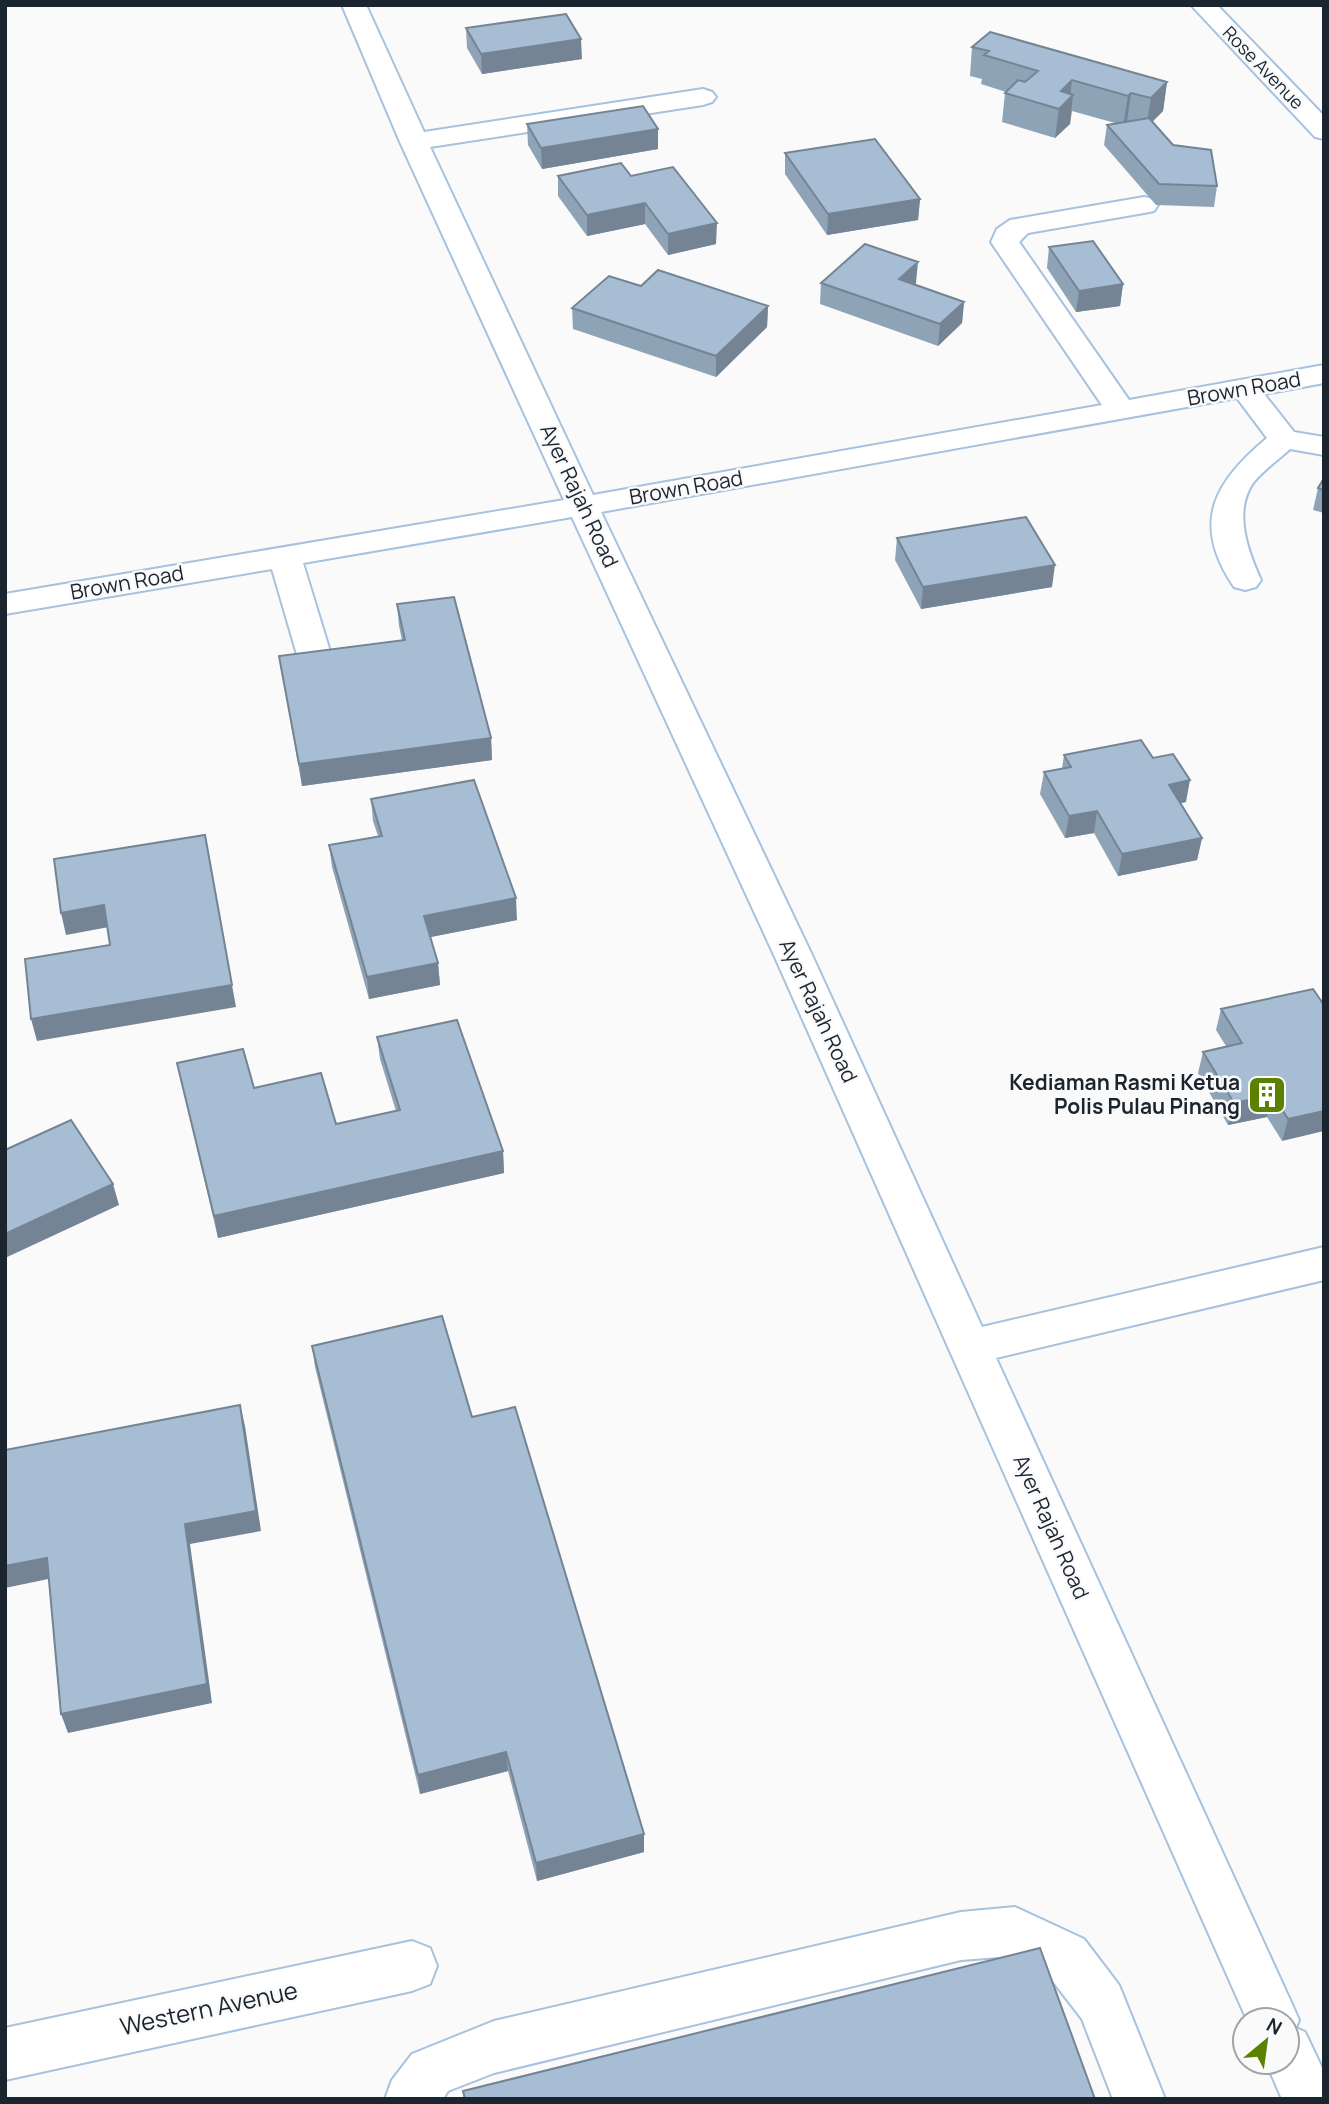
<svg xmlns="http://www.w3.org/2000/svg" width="1329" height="2104" viewBox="0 0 1329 2104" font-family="Manrope,sans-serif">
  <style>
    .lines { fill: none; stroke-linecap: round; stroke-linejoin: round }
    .minor-casing { stroke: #a6c2de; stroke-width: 4 }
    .minor { fill: #fff; fill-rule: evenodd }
    .wall { fill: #8fa3b6 }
    .shaded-wall { fill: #748494 }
    .building { fill: #a6bdd4; stroke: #748494; stroke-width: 2 }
    .labels { text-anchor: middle; stroke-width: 5; stroke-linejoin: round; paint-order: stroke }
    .far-street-label { font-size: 18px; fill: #1b2530; stroke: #fafafa }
    .street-label { font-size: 21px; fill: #1b2530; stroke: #fafafa }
    .poi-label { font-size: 21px; font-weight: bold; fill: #1b2530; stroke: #fafafa; text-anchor: end }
    .near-street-label { font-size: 24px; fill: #1b2530; stroke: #fafafa }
  </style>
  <rect width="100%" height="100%" fill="#fafafa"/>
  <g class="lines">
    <defs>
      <path id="minor" d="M342,5H366L424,132L703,89L712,92L716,97L712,102L703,105L430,147L593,495L1102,405L991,242L997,229L1010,220L1144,197L1154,199L1158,205L1154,211L1144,213L1028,233L1019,242L1129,400L1324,365V383L1264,394L1294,432L1324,437V455L1290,449C1278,460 1263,470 1253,483C1233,512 1248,552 1261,580L1256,587L1245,590L1234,587C1190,522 1215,482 1267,438L1237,398L601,512L812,955L982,1327L1324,1247V1280L996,1358L1291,2002L1299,2020L1296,2028L1305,2032L1324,2072V2099H1282L1266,2062H1287V2020H1247L774,955L572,517L303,563L332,658L327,666L315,669L303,666L298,658L272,569L5,614V594L564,500L400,142Z
        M1191,5H1217L1324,116V139L1315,137Z
        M1015,1907L1084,1939L1119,1985L1165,2099H1113L1082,2019L1048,1975L1012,1956L961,1960L494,2073L448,2091L443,2099H385L392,2080L412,2054L494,2021L961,1912Z
        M412,1941L430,1948L437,1966L430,1984L412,1991L5,2080V2028Z"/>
    </defs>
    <!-- minor casing -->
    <use href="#minor" class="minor-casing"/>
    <!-- minor -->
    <use href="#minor" class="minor"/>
  </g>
  <!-- wall -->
  <path class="wall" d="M466,28L582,59L482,74L467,48Z
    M972,47L1167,82L1163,111L1152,122L1173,145L1217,186L1214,207L1156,205L1104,145L1107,125L1115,123L1072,111L1070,124L1055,138L1002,122L1005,93L1006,92L981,84L982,79L970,76Z
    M527,124L658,129V149L542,169L528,145Z
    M785,153L920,199L918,220L827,235L785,174Z
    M558,176H631L716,244L668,255L645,224L587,236L558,196Z
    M1049,247L1123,284L1120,306L1076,312L1047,268Z
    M821,283H916L915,285L964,302L962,323L938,346L820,304Z
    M641,286L768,306L767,327L716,377L573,329L572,308Z
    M1324,478V513L1313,510L1318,488Z
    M897,538L1052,587L921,609L895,560Z
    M397,604L491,738L492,760L302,786L279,656L402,640L399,626Z
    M1064,755L1153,758L1186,802L1181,803L1202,838L1197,860L1118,876L1094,833L1065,838L1040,794L1044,772L1062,769Z
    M371,799L517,920L430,937L438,963L440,985L369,999L332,867L329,845L378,836L373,821Z
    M1324,1005L1282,1141L1267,1117L1228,1125L1198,1073L1203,1052L1226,1046L1216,1030L1221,1009Z
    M377,1037L503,1151L504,1173L218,1238L177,1063L254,1088L336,1124L396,1111L380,1059Z
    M312,1346L472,1417L644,1852L537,1881L508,1771L420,1794L315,1367Z"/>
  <!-- shaded-wall -->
  <path class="shaded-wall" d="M581,39L582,59L482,74L481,54Z
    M1072,80L1070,98L1073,95L1070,124L1055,138L1061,91Z
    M1167,82L1163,111L1146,128L1151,98Z
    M1131,93L1127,122L1123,126L1128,96Z
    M658,129V149L542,169L541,148Z
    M920,199L918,220L827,235L828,214Z
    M645,203V224L587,236V215Z
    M717,223L716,244L668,255V234Z
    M918,262L916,283L897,301L899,279Z
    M1123,284L1120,306L1076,312L1079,291Z
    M964,302L962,323L938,346L940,324Z
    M768,306L767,327L716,377V356Z
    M1055,565L1052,587L921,609L923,587Z
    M491,738L492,760L302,786L299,764Z
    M1190,780L1186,802L1165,807L1169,785Z
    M1097,811L1094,833L1065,838L1069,816Z
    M1202,838L1197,860L1118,876L1122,854Z
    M516,898L517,920L426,938L424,916Z
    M104,905L109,927L66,935L61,913Z
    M438,963L440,985L369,999L367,977Z
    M232,985L236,1007L37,1041L31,1019Z
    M1273,1095L1267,1117L1228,1125L1234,1103Z
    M1324,1111V1131L1282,1141L1288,1119Z
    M503,1151L504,1173L218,1238L214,1216Z
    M113,1184L119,1205L5,1258V1234Z
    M240,1405L245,1426L261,1531L190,1544L212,1703L68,1733L61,1714L185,1524Z
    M47,1558L53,1578L5,1588V1566Z
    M506,1752L508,1771L420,1794L418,1775Z
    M644,1834V1852L537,1881L536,1863Z"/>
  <!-- building -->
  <path class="building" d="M566,14L581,39L481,54L466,28Z
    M990,32L1167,82L1151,98L1131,93L1128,96L1072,80L1061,91L1073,95L1059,109L1005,93L1018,80L1025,82L1038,71L984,55L989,51L972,47Z
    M643,106L658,129L541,148L527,124Z
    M1149,118L1173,145L1211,150L1217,186L1159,184L1107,125Z
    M875,139L920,199L828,214L785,153Z
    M621,163L631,176L673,167L717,223L668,234L645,203L587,215L558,176Z
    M1093,241L1123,284L1079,291L1049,247Z
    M865,244L918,262L899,279L964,302L940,324L821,283Z
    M658,270L768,306L716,356L572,308L609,276L641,286Z
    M1324,478V490L1318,488Z
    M1026,517L1055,565L923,587L897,538Z
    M454,597L491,738L299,764L279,656L405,640L397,604Z
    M1141,740L1153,758L1173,754L1190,780L1169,785L1202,838L1122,854L1097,811L1069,816L1044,772L1071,767L1064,755Z
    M474,780L516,898L424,916L438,963L367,977L329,845L382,836L371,799Z
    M205,835L232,985L31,1019L25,959L110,945L104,905L61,913L54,859Z
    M1313,989L1324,1005V1111L1288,1119L1273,1095L1234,1103L1203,1052L1242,1043L1221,1009Z
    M457,1020L503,1151L214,1216L177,1063L243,1049L254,1088L321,1073L336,1124L400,1110L377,1037Z
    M71,1120L113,1184L5,1234V1150Z
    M442,1316L472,1417L515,1407L644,1834L536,1863L506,1752L418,1775L312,1346Z
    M240,1405L256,1511L185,1524L207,1684L61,1714L47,1558L5,1566V1450Z
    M1040,1948L1095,2099H465L463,2091Z"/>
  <!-- icons -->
  <defs>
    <symbol id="building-square" viewBox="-11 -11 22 22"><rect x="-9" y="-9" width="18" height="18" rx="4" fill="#5a8100" stroke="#fafafa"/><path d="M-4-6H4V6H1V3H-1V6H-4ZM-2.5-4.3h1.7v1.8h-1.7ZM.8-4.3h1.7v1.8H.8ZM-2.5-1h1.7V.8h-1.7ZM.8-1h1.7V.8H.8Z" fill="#fff"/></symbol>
  </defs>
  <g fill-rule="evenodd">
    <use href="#building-square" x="1245" y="1073" width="44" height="44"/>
  </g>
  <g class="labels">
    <!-- far-street labels -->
    <g class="far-street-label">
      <text transform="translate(1263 68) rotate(46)" y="6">Rose Avenue</text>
    </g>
    <!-- street labels -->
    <g class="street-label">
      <text transform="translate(1244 389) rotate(-10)" y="7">Brown Road</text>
      <text transform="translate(686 488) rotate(-10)" y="7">Brown Road</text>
      <text transform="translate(579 496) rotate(65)" y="7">Ayer Rajah Road</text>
      <text transform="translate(127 583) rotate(-10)" y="7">Brown Road</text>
      <text transform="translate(818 1011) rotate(65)" y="7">Ayer Rajah Road</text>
      <text transform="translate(1051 1527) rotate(66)" y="7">Ayer Rajah Road</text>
    </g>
    <!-- poi labels -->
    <g class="poi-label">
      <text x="1240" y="1090">Kediaman Rasmi Ketua<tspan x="1240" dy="24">Polis Pulau Pinang</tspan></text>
    </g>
    <!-- near-street labels -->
    <g class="near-street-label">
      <text transform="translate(209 2009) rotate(-12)" y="8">Western Avenue</text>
    </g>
  </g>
  <!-- border -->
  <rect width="1329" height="2104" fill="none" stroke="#1b2530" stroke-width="14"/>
  <!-- north arrow -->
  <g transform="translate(1266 2041) rotate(29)"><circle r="33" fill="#fafafa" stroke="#a1a5a9" stroke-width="2"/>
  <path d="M0-5L12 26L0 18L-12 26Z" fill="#5a8100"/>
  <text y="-10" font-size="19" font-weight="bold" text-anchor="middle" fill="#1b2530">N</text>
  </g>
</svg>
